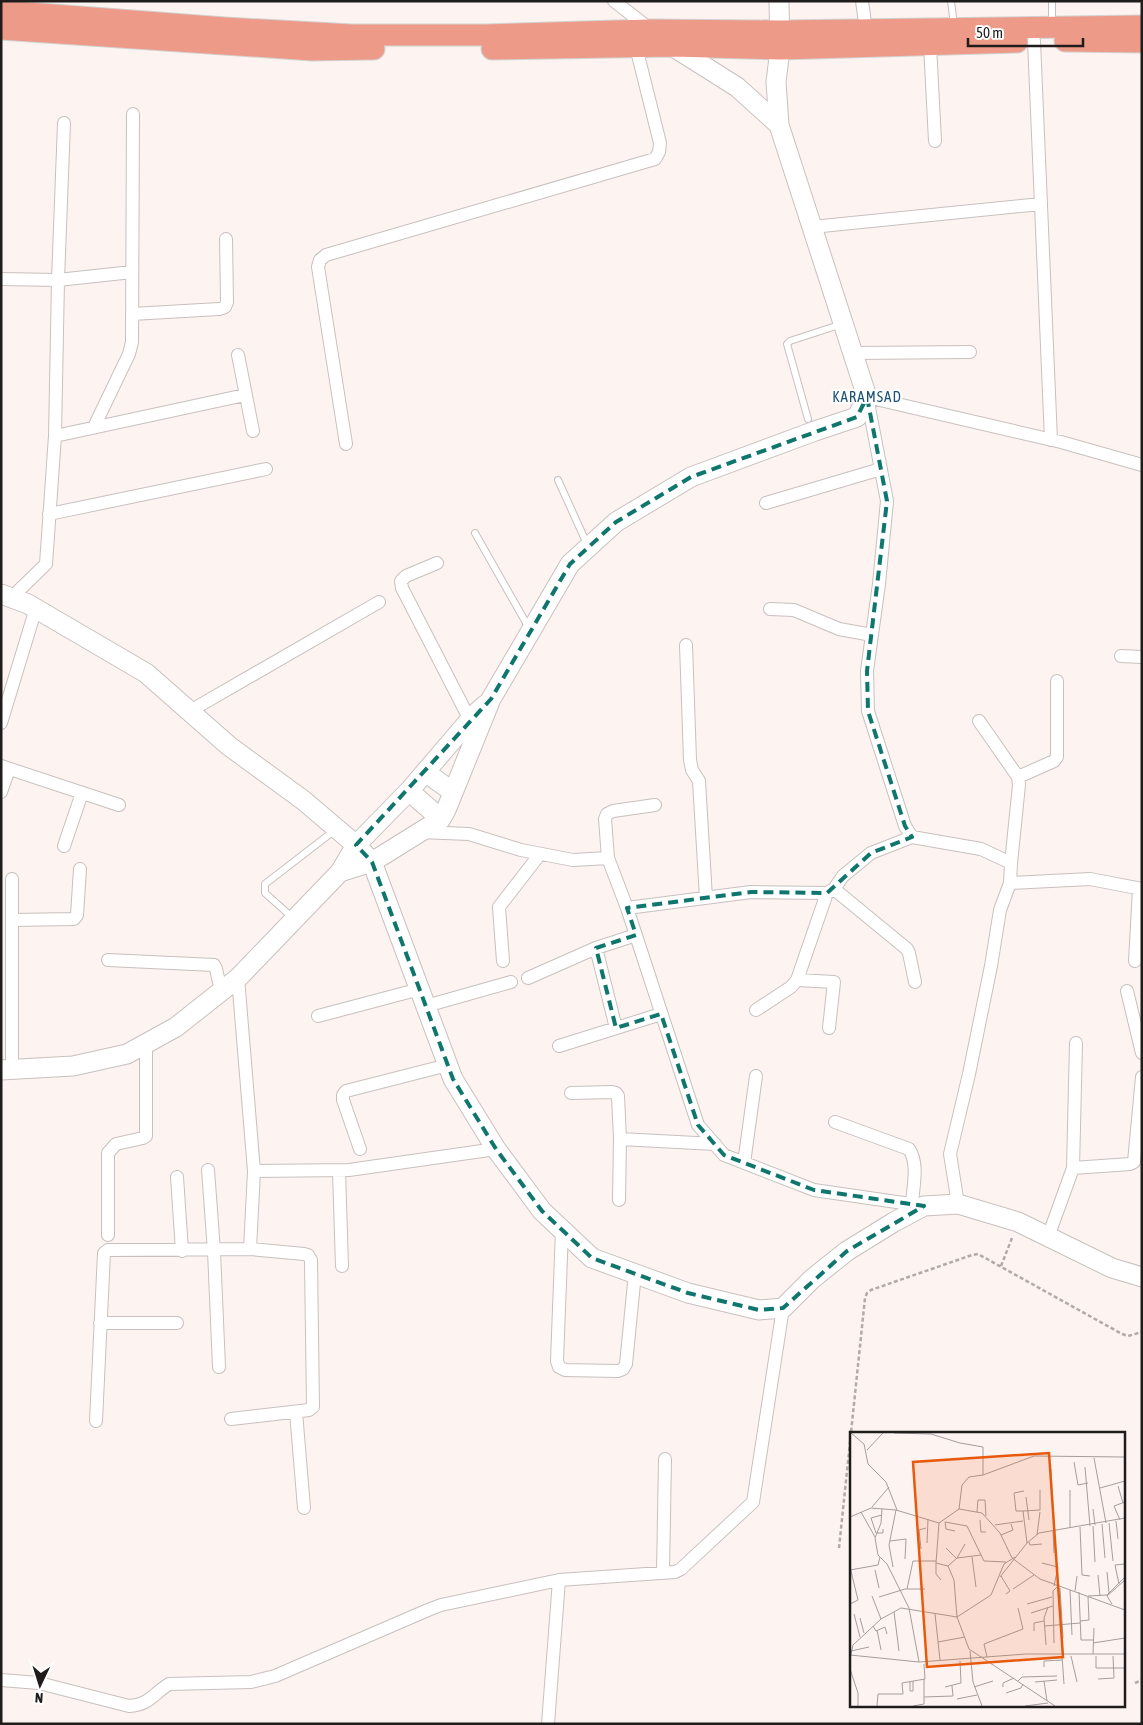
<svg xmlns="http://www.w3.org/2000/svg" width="1143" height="1725" viewBox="0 0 1143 1725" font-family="'Asap Condensed',sans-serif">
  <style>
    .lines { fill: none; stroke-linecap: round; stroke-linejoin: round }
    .lane-casing { stroke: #c8c0be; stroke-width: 8 }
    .street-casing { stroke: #c8c0be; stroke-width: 14 }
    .secondary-casing { stroke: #c8c0be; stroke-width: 21 }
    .primary-casing { stroke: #d2d2d1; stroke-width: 23 }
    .path { stroke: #b1aaa8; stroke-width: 2.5; stroke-dasharray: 4 2.5; stroke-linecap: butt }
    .lane { stroke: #fff; stroke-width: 6 }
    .street { stroke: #fff; stroke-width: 12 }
    .secondary { stroke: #fff; stroke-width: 19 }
    .primary { stroke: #ee9a89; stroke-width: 21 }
    .marked { fill: none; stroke: #0f766e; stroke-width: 4; stroke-dasharray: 10 6; stroke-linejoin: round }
    .labels { text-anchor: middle; stroke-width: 4; stroke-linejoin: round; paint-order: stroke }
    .quarter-label { font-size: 15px; letter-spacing: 1px; fill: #1b5173; stroke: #fff }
    .inset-road { fill: none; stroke: #a49e9c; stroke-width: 1 }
    .view { fill: #e8590c; fill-opacity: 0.15; stroke: #e8590c; stroke-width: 2.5 }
    .inset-edge { fill: none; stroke: #1f1c1b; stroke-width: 2.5 }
  </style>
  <rect width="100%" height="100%" fill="#fdf4f2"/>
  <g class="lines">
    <defs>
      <path id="lane" d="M951,1L954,25
        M1052,1V25
        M808,419L787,344L790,341L842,324
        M558,480L587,544
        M475,533L529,628
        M293,918L265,893V884L335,830"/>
      <path id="street" d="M614,1L650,29
        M862,1L866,30
        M1034,41L1051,440
        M930,45L935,141
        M812,227L1041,204
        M1,279L58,280L132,272
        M132,314L219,309L225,307L227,302L226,239
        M853,353L970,352
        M238,355L253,431
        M94,427L129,354L132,342L133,114
        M55,436L245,395
        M346,444L318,267L320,260L326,255L655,159L659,152L660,143L636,47
        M766,503L881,469
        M49,514L266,469
        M437,563L406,576L401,581L402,588L470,720
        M11,598L46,564L55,436L58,280L64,123
        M770,609L794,610L839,629L872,635
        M686,645L690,760L692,770L699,781L706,898
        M1121,656L1142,657
        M190,711L379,602
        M979,721L1018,777L1019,785L1011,863
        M1,723L36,608
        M1,766L119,805
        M1018,777L1054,761L1057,757V681
        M1,792L9,769
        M420,832L469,834L521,850L573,860L608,858L627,908L698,1125L724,1155L814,1190L924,1206
        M64,846L82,793
        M608,858L605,819L607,814L613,811L655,805
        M12,879V1070
        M1010,883L1090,879L1142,889
        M834,889L907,949L909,953L915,982
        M627,908L751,892L827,893L834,889L843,876L871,853L912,837
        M12,920L74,919L77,915L80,869
        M596,948L616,1028
        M108,960L214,965L216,969L221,991
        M503,961L499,907L540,854
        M1135,961L1139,889
        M528,978L596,948L636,935
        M797,980L834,982L829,1028
        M1127,991L1142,1053
        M426,1006L511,982
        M756,1010L791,987L797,980L827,893
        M318,1016L420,989
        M559,1046L661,1014
        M571,1093L612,1092L616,1093L618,1096L620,1139L619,1200
        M835,1122L909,1149C919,1164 913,1186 912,1204
        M620,1139L715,1144
        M360,1149L343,1100V1095L346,1091L448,1065
        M744,1163L756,1076
        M1073,1168L1130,1164L1134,1162L1142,1077
        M208,1170L214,1251L219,1367
        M254,1171L349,1170L496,1149
        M339,1171L342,1266
        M177,1177L182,1251
        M958,1204L950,1154L969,1074L991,966L1000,910L1010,883L1011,863L981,849L912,837L905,826L868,711L867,671L879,584L887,501L867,397L1061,442L1142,465
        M562,1230L557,1361L559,1367L565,1370L618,1371L623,1369L626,1364L635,1273
        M108,1235V1153L116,1144L143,1138L146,1136V1043
        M1048,1237L1073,1168L1076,1043
        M100,1323H177
        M296,1412L304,1508
        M231,1419L309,1410L313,1407L311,1260L308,1255L304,1254L250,1249
        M96,1421L104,1253L108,1250L250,1249L254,1171L238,978
        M663,1573L665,1459
        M1,1680L39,1683L129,1706C149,1705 153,1694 169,1684L251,1682L275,1676L428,1610L441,1605L559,1580
        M548,1724L559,1580L675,1572L681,1569L753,1502L783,1308"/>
      <path id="secondary" d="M779,1L780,49L776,82L779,125
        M1,594L28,604L146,673L229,746L303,800L356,845L372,862L453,1079L496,1149L542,1211L592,1258L688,1293L759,1310L783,1308L812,1279L847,1251L894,1222L924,1206L958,1204L1018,1222L1112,1268L1142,1277
        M425,772L453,792
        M409,791L441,819
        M340,872L372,862L441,819L446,810L491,699L570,564L616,522L691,477L815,431L857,417L867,397L779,125L737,87L672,46
        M1,1070L73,1066L127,1054L176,1027L238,978L340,872L356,845L409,791L474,715L485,705"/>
      <path id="primary" d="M1,11L225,28L352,35H486L650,30L779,31L1142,26
        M1,29L312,50L374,49
        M1065,41L1142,42
        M492,49L672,46L780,49L1017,42"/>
    </defs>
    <!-- lane casing -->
    <use href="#lane" class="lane-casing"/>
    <!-- street casing -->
    <use href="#street" class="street-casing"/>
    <!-- secondary casing -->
    <use href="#secondary" class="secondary-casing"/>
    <!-- primary casing -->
    <use href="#primary" class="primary-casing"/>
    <!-- path -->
    <path class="path" d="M1001,1266L1012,1238
      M839,1548L865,1298L867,1293L871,1290L972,1255L978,1254L1122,1334L1128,1336L1142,1332
      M1135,1683L1142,1680"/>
    <!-- lane -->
    <use href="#lane" class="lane"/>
    <!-- street -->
    <use href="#street" class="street"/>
    <!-- secondary -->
    <use href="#secondary" class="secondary"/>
    <!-- primary -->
    <use href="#primary" class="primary"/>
  </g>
  <!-- marked area -->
  <path class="marked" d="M867,397L887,501L867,671L868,711L905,826L912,837L871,853L827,893L751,892L627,908L636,935L596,948L616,1028L661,1014L698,1125L724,1155L814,1190L924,1206L847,1251L783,1308L759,1310L688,1293L592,1258L542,1211L496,1149L453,1079L372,862L356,845L491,699L570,564L616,522L691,477L857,417Z"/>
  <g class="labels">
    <!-- quarter labels -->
    <g class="quarter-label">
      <text x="867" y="402">KARAMSAD</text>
    </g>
  </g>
  <!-- overview -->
  <g transform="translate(850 1432)">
    <rect width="275" height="275" fill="#fdf4f2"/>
    <path class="inset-road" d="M1,1L14,12L18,32L36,50L47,78M44,1L81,2L110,11L133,15V43L119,45L112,53L109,77M17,18L33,1M244,26L256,91M224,30L228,53L238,51M235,35L240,94M201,37L204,98M133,43L184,24L275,25M268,54L273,71M250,56L275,49M220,58V96M176,65L179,88M22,75L39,55M32,77L31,91L25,106L28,123L37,132L59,176L69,230M243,77L245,93M173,79H166L164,61L174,59M11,80L25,105M127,80L128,68H135L136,84M32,83L21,86L26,101H33V97M0,85L21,76L46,78L89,91L109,77L132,81L150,101L162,126L190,147L275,178M130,88L131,100H136M270,88L264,74L275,70M266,89L268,107M95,90L117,94L134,129L156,130M95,90L96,97L105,99M259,91L263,129M252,92L255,126M145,93L173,89M243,94L245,130M230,95L232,143L240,144M203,99L204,121M151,103L163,98L161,92M187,103L190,80M40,109L56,107L55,127M179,110L180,113L192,112M77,111L78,87M177,111L173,79L190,78V58M96,116L107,127M71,117L69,98L76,96M122,125L126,155M165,125L154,132L141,163L107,185L119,217L205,274M107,126L115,112M86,131V142L91,148M192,131L208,135L204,154M98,134L107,126L131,123M0,135L8,168L0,172M43,135L39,113L46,78M0,138L28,133L30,125M25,138L29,156M257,140L259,161M248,143L250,164M151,144L160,159L156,162M150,145L177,111L189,101L275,86M269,152L265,133L275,132M210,156L213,206M57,157L63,129H86M163,157L184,143M220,158L222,203M225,159L227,144M229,160L231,208H244M22,164L31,187M238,164L257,163L275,145M29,165L55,157H75M177,172L202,165M262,172L257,164L275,148M44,180L49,219M181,181L203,174M4,182L10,205M85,182L90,228M10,186L14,201M230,189L239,188L238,165M23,194L26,199L35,195L37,202M195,194L230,191M27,198L31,218M184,199V191L194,189M88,210L115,205M204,211L203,159L207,155M243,211L275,206M196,213L194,186L198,175M1,219L19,215M120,219L123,250L132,274M243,222L244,196M0,223L69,230L176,222H275M212,224L214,252M221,224L227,250M246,224V236H275M137,225L134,212L173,197L168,176M0,227L3,213L31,187L51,176L107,185L104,148L98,134L86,131L89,91M194,235V229L212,228M0,237L8,261V274M248,247L264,246L263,224M168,249L172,245L207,244M194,249L197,269M60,250V259H63V249M185,250L207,248M95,255L111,251L110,229M124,255L143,249M153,255V251L164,246M156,261L171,256L173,252M74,265L103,264L102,254M107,267L127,263M27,274L28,262H53L52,251L75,247L74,232M63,274L74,272V247M175,274L198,271"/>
    <path class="view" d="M199,21L213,225L77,235L63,30Z"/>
    <rect width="275" height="275" class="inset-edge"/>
  </g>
  <!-- border -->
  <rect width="1143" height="1725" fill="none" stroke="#1f1c1b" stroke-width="5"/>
  <!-- north arrow -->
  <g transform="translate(40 1685) rotate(184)" stroke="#ffffff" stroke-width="4" paint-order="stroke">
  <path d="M0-4L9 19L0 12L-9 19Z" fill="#1f1c1b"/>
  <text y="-8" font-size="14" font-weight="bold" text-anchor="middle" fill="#1f1c1b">N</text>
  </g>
  <!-- scale -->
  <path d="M968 38v8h115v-8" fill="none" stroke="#1f1c1b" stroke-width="2.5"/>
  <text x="976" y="38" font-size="15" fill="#1f1c1b" stroke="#ffffff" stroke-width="4" paint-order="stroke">50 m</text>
</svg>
